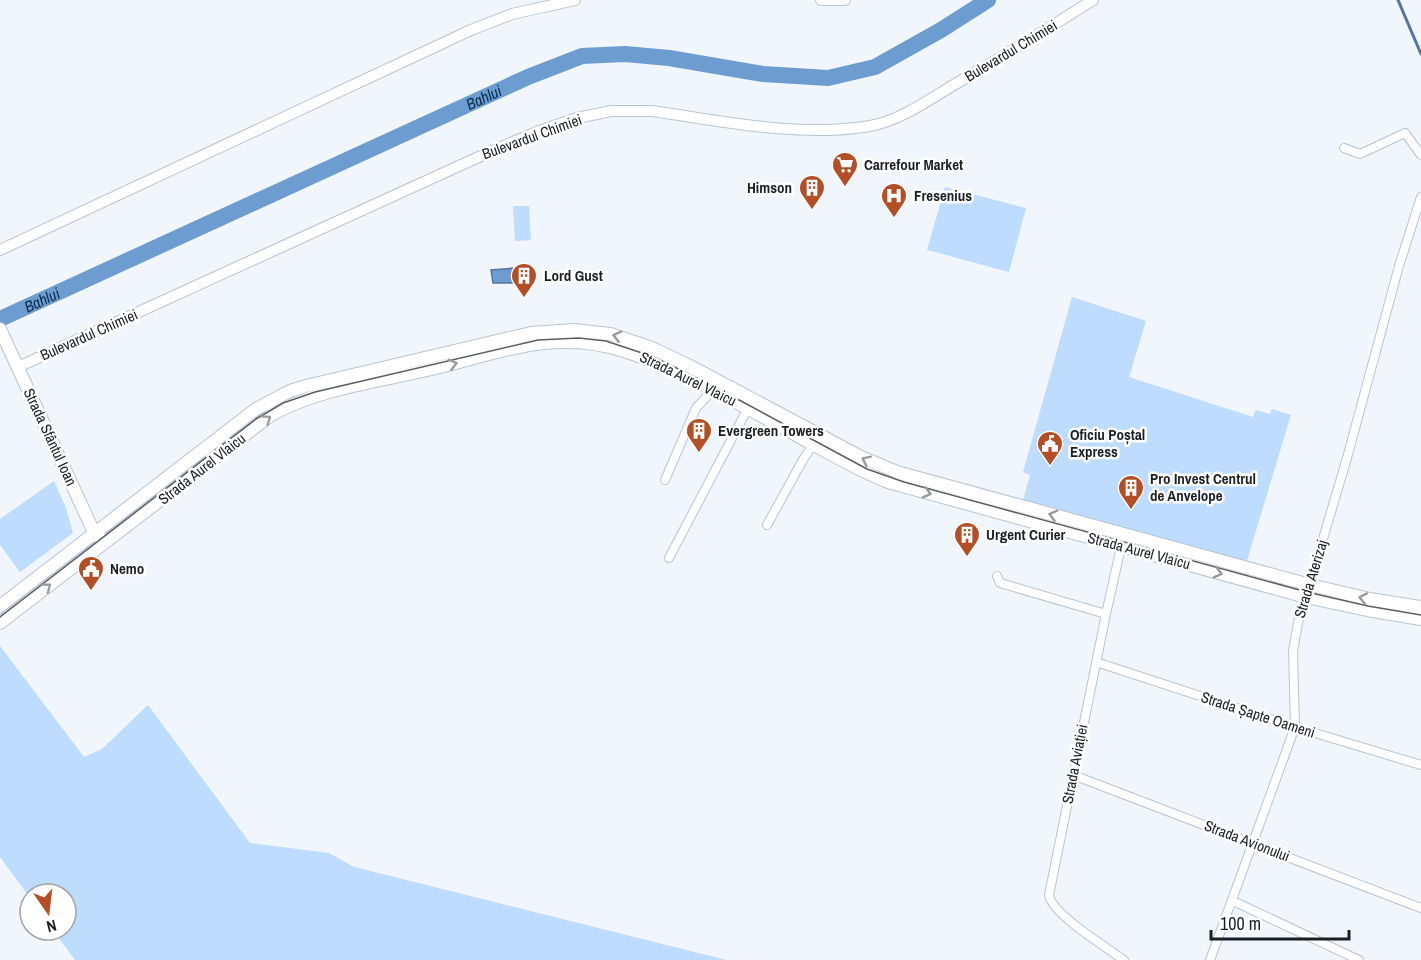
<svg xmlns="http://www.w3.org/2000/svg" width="1421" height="960" viewBox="0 0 1421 960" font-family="'Archivo Narrow',sans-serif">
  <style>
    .green { fill: #bddcff }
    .water { fill: #6d9cd0; stroke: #54769d; stroke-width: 1.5 }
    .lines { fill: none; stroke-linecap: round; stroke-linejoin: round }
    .stream { stroke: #54769d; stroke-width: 3 }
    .river { stroke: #6d9cd0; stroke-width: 16 }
    .minor-casing { stroke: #b7c5d4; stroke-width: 10 }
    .tertiary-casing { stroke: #b7c5d4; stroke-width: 12 }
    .secondary-casing { stroke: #b7c5d4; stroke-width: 14 }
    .minor { stroke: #fff; stroke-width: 8 }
    .tertiary { stroke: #fff; stroke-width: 10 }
    .secondary { stroke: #fff; stroke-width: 12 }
    .tram { stroke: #585e64; stroke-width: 1.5 }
    .oneway { stroke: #989a9d }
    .labels { text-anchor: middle; stroke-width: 5; stroke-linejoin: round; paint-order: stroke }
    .street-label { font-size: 15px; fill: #1a1f25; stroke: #fff }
    .poi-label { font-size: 15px; font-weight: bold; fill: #1a1f25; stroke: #fff; text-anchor: start }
    .water-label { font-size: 16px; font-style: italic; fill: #0a2e50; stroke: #fff }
  </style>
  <rect width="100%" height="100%" fill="#f0f6fc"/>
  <!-- green -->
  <path class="green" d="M945,187L1026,208L1009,272L927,250Z
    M513,206H529L531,240L515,241Z
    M1072,297L1146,321L1129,377L1253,417L1256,410L1270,414L1272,409L1291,415L1246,564L1023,500L1030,475L1023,472Z
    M54,481L66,508L73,533L20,572L0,545V519Z
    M0,646L84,757L102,749L148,705L250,843L329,853L354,867L726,960H75L53,930H66V894H30V898L0,857Z"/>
  <!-- water -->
  <path class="water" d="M527,267L534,275L533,283H493L491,270Z"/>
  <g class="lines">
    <!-- stream -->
    <path class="stream" d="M1398,0L1421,54"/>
    <!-- river -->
    <path class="river" id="s1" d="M0,319L528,77L582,56L625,54L669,58L763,74L828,78L875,67L941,30L988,0"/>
    <defs>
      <path id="minor" d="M1344,148L1360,154L1405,133L1421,155
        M665,480L696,408L713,390
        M767,525L804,458L815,442
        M669,558L750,404
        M997,576L1000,583L1106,614
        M1096,662L1295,727L1421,765
        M1073,775L1421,908
        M1233,901L1359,960
        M1124,960C1107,948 1052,914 1049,895L1106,614L1124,534
        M1210,960L1295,727L1293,651L1298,623L1347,458L1399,266L1421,197"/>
      <path id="tertiary" d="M821,0H845
        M0,250L471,30L512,14L575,0
        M18,367L494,150L539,131L577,118L611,111H652C723,121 798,138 870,126C899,121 927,101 952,86C1000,58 1046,30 1093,0"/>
      <path id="secondary" d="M0,329L92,528L100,538
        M0,606L256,409L290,391L306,386L531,333L574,330L610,334L652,348L692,367L859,456L897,472L1310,585L1370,599L1421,607
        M0,623L271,415C318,389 375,382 427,370C472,360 519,342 565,342C606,341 642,356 678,373C722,393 765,418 807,441C834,456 860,471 888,482L1306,597L1367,610L1421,619"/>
    </defs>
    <!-- minor casing -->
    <use href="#minor" class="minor-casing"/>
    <!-- tertiary casing -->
    <use href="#tertiary" class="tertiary-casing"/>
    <!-- secondary casing -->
    <use href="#secondary" class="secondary-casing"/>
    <!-- minor -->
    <use href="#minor" class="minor"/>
    <!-- tertiary -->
    <use href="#tertiary" class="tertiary"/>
    <!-- secondary -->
    <use href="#secondary" class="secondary"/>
    <!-- tram -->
    <path class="tram" d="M0,617L256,419L283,403L315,392L538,340L579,338L606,341L654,357L715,387L867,469L904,482L1307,592L1368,606L1421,615"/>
  </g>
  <!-- one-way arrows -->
  <defs><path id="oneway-chevron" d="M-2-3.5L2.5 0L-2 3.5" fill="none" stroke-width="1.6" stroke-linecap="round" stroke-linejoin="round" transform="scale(1.5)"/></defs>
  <g class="oneway">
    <use href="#oneway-chevron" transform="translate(617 336) rotate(-166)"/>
    <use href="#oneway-chevron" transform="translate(453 364) rotate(-14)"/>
    <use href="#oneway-chevron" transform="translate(267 419) rotate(-35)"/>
    <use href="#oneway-chevron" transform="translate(866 460) rotate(-154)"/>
    <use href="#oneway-chevron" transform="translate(927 493) rotate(15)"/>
    <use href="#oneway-chevron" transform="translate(1053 515) rotate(-165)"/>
    <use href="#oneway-chevron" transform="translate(1218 573) rotate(15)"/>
    <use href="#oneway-chevron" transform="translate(47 587) rotate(-37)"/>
    <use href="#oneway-chevron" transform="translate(1363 598) rotate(-169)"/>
  </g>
  <!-- icons -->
  <defs>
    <symbol id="supermarket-pin" viewBox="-11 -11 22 30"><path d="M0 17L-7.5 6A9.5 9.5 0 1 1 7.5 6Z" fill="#b44e24" stroke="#fff"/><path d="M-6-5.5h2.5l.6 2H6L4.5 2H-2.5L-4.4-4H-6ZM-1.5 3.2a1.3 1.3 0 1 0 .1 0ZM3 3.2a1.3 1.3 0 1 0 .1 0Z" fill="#fff"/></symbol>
    <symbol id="building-pin" viewBox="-11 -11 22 30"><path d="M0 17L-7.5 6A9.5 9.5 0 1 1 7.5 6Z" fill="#b44e24" stroke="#fff"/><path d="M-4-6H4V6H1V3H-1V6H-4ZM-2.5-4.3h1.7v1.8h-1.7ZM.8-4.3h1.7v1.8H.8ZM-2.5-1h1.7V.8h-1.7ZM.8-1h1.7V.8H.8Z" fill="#fff"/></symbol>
    <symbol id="hospital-pin" viewBox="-11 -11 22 30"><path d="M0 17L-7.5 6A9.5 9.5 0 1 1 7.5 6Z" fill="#b44e24" stroke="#fff"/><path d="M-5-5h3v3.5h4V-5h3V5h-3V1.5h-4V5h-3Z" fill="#fff"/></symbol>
    <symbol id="civic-pin" viewBox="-11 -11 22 30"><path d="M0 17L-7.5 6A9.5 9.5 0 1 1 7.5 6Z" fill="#b44e24" stroke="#fff"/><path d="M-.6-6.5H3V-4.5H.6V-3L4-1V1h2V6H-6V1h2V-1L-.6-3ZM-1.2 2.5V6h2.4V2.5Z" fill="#fff"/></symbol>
  </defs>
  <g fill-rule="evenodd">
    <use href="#supermarket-pin" x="830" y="150" width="30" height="40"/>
    <use href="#building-pin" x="797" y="173" width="30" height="40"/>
    <use href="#hospital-pin" x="879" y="181" width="30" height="40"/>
    <use href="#building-pin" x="509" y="261" width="30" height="40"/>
    <use href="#building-pin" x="684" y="416" width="30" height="40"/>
    <use href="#civic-pin" x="1035" y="429" width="30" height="40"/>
    <use href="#building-pin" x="1116" y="473" width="30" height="40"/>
    <use href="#building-pin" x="952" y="520" width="30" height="40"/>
    <use href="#civic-pin" x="76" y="554" width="30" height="40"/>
  </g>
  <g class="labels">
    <!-- street labels -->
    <g class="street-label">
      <text transform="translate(1011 51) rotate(-31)" y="5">Bulevardul Chimiei</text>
      <text transform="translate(532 137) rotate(-20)" y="5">Bulevardul Chimiei</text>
      <text transform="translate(89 335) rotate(-24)" y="5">Bulevardul Chimiei</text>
      <text transform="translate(688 379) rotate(26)" y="5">Strada Aurel Vlaicu</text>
      <text transform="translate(50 437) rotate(65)" y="5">Strada Sfântul Ioan</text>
      <text transform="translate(202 469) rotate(-38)" y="5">Strada Aurel Vlaicu</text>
      <text transform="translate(1139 551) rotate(15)" y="5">Strada Aurel Vlaicu</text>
      <text transform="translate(1311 579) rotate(-73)" y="5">Strada Aterizaj</text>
      <text transform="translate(1258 715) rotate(18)" y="5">Strada Șapte Oameni</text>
      <text transform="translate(1075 764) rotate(-79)" y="5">Strada Aviației</text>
      <text transform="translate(1247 841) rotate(21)" y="5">Strada Avionului</text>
    </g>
    <!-- poi labels -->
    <g class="poi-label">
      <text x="864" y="170">Carrefour Market</text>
      <text x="792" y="193" text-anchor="end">Himson</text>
      <text x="914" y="201">Fresenius</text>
      <text x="544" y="281">Lord Gust</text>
      <text x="718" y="436">Evergreen Towers</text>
      <text x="1070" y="440">Oficiu Poștal<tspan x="1070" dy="17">Express</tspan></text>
      <text x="1150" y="484">Pro Invest Centrul<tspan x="1150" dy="17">de Anvelope</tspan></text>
      <text x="986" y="540">Urgent Curier</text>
      <text x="110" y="574">Nemo</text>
    </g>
    <!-- water labels -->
    <g class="water-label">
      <text dy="6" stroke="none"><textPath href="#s1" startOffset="532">Bahlui</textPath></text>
      <text dy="6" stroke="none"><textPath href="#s1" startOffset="46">Bahlui</textPath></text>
    </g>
  </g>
  <!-- north arrow -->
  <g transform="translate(48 912) rotate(166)"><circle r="28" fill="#ffffff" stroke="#a3a5a8" stroke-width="1.5"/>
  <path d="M0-4.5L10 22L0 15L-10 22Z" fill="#b44e24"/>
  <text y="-9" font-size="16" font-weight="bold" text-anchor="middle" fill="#1a1f25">N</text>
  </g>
  <!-- scale -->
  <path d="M1211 930v9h138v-9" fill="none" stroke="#1a1f25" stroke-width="3"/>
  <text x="1220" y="930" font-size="18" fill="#1a1f25" stroke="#ffffff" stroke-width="4.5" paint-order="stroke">100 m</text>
</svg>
